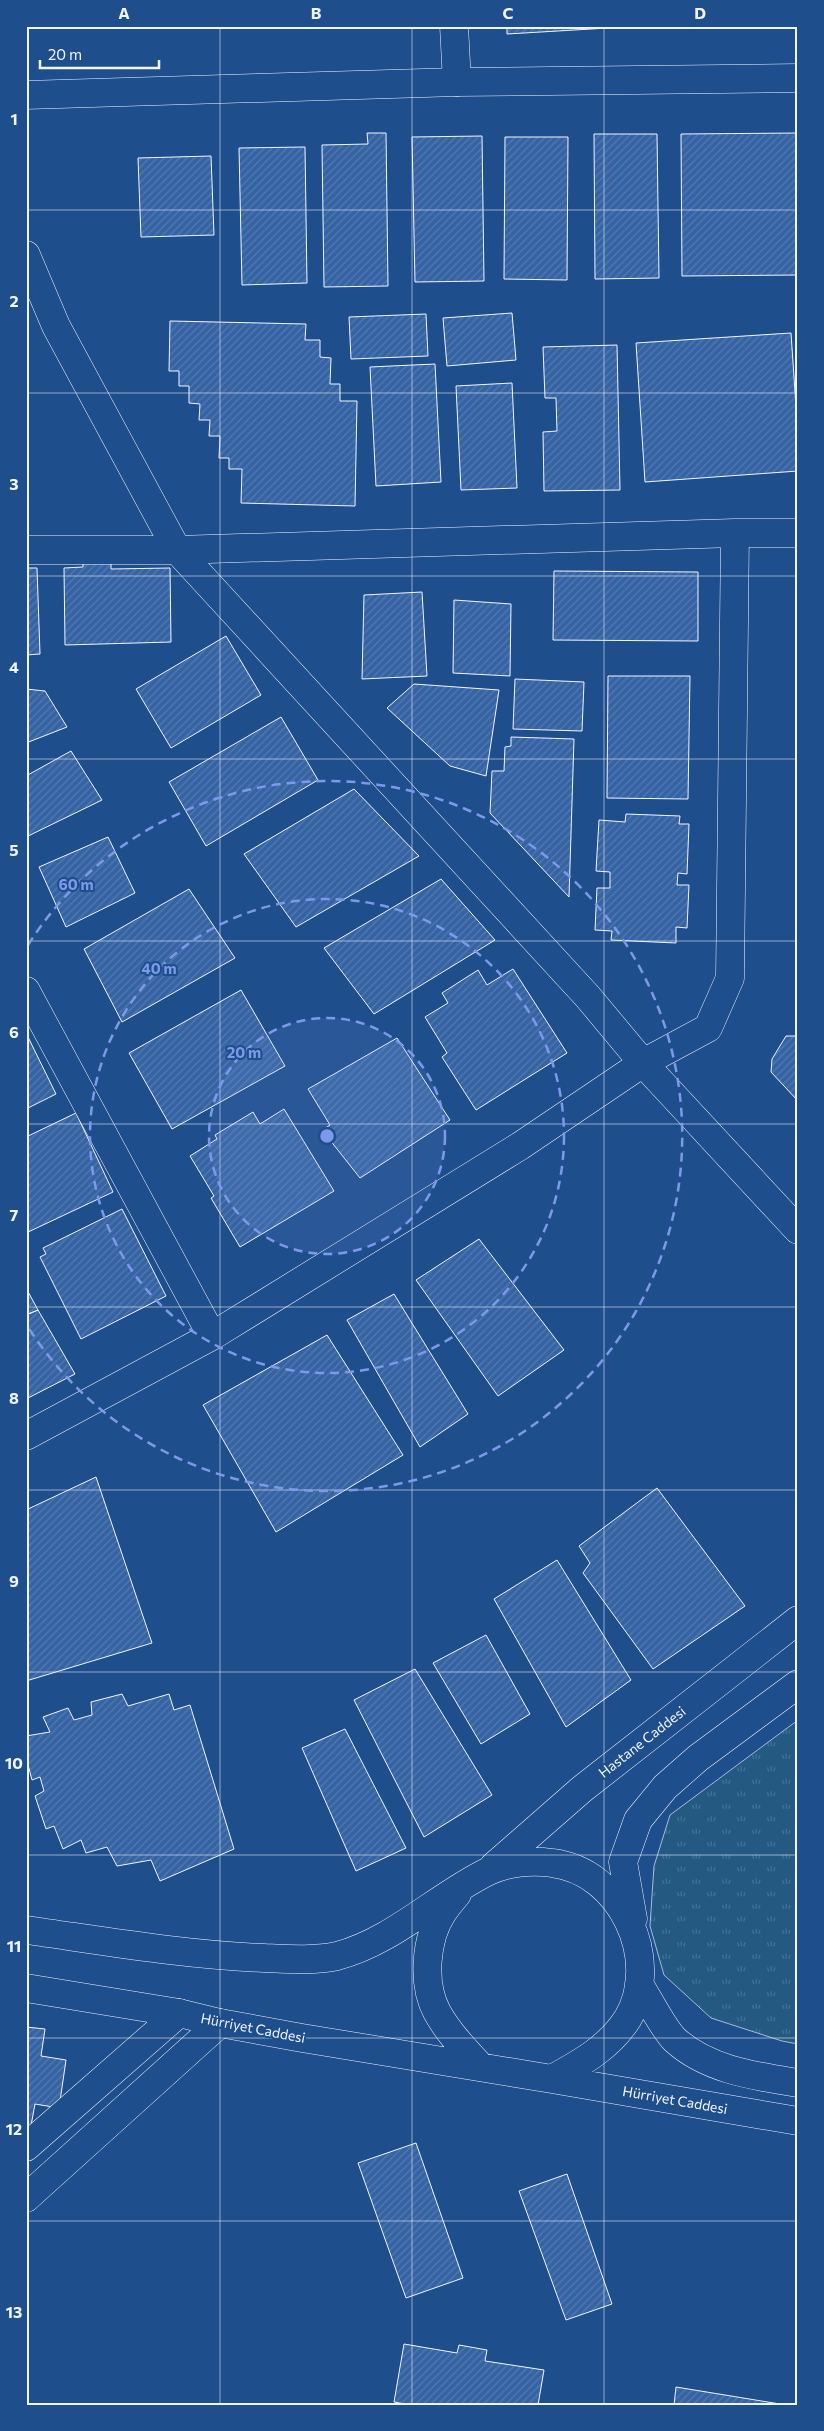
<svg xmlns="http://www.w3.org/2000/svg" width="824" height="2431" viewBox="0 0 824 2431" font-family="Commissioner,sans-serif">
  <style>
    .grass { fill: url(#grass-tufts); stroke: #a8bbd7 }
    .building { fill: url(#building-hatch); stroke: #f2f6ff }
    .lines { fill: none; stroke-linecap: round; stroke-linejoin: round }
    .minor-casing { stroke: #f2f6ff; stroke-width: 29 }
    .secondary-casing { stroke: #f2f6ff; stroke-width: 29 }
    .primary-casing { stroke: #f2f6ff; stroke-width: 29 }
    .minor { stroke: #1f4e8c; stroke-width: 28 }
    .secondary { stroke: #1f4e8c; stroke-width: 28 }
    .primary { stroke: #1f4e8c; stroke-width: 28 }
    .grid { fill: none; stroke: #f2f6ff; stroke-width: 1; stroke-opacity: 0.55 }
    .ring { fill: none; stroke: #7d9aea; stroke-width: 2.5; stroke-dasharray: 9 6 }
    .labels { text-anchor: middle; stroke-width: 4; stroke-linejoin: round; paint-order: stroke }
    .street-label { font-size: 14px; fill: #f2f6ff; stroke: #1f4e8c }
    .centre { fill: #7d9aea; stroke: #1f4e8c; stroke-width: 2.5 }
    .ring-label { font-size: 15px; text-anchor: middle; font-weight: bold; fill: #7d9aea; stroke: #1f4e8c; stroke-width: 4; stroke-linejoin: round; paint-order: stroke }
    .neatline { fill: none; stroke: #f2f6ff; stroke-width: 2 }
    .grid-label { font-size: 16px; text-anchor: middle; font-weight: bold; fill: #f2f6ff }
  </style>
  <defs>
    <pattern id="grass-tufts" width="24" height="20" patternUnits="userSpaceOnUse" patternTransform="scale(1.25)"><rect width="24" height="20" fill="#245a82"/><path d="M3 7l-1-3M5 7V3M7 7l1-3M15 17l-1-3M17 17v-4M19 17l1-3" fill="none" stroke="#447295"/></pattern>
    <pattern id="building-hatch" width="6" height="6" patternUnits="userSpaceOnUse" patternTransform="scale(1.25)"><rect width="6" height="6" fill="#3563a3"/><path d="M-1 1l2-2M0 6l6-6M5 7l2-2" fill="none" stroke="#537ab1"/></pattern>
  </defs>
  <rect width="100%" height="100%" fill="#1f4e8c"/>
  <!-- grass -->
  <path class="grass" d="M798,1720V2044L782,2041L711,2018L664,1975L650,1926L654,1866L670,1815Z"/>
  <!-- building -->
  <path class="building" d="M507,26H625V27L507,34Z
    M367,133H386L388,286L324,287L322,145L368,144Z
    M798,133V275L682,276L681,134Z
    M594,134H657L659,278L595,279Z
    M482,136L484,281L415,282L412,137Z
    M505,137H568L567,280L504,279Z
    M305,147L307,283L242,285L239,148Z
    M211,156L214,235L141,237L138,158Z
    M512,313L516,360L447,366L443,318Z
    M426,314L428,356L351,359L349,317Z
    M170,321L306,324L305,340H320V357L331,358L330,384H340V401H357L355,506L241,503L242,469H229V458H219L220,436H209L210,420H199L200,404L189,403V386H179V371H169Z
    M791,333L798,436V471L645,482L636,343Z
    M617,345L620,490L544,491L543,432L557,431L556,398H545L543,347Z
    M435,364L441,482L376,486L370,367Z
    M512,383L517,488L461,490L456,386Z
    M83,560H111V569L170,568L171,642L65,645L64,568L83,567Z
    M26,568H37L40,654L26,655Z
    M554,571L698,572V641L553,640Z
    M422,592L427,676L362,679L364,595Z
    M454,600L511,604L510,676L453,673Z
    M226,636L261,695L171,748L136,689Z
    M608,676H690L688,799L607,798Z
    M515,679L584,682L582,731L513,729Z
    M414,684L499,690L486,776L450,766L387,708Z
    M26,689L45,691L67,727L26,743Z
    M281,717L318,780L206,846L169,782Z
    M511,737L574,739L569,897L490,813L492,771H504L505,747L511,746Z
    M71,751L102,800L26,837V776Z
    M354,789L419,856L296,927L244,854Z
    M626,814L680,816L679,824H689L687,874L678,873L677,885H689L687,928L676,927V943L611,940L612,931L595,930L597,888H610V872L596,871L599,820L625,822Z
    M108,837L135,893L66,927L39,867Z
    M441,879L495,940L374,1014L324,948Z
    M189,889L235,958L122,1022L84,949Z
    M513,969L567,1053L476,1110L442,1057L447,1053L425,1017L448,1003L442,993L478,970L487,985Z
    M241,990L285,1066L172,1129L129,1053Z
    M26,1033L56,1094L26,1109Z
    M786,1036H798V1101L771,1072L772,1059Z
    M397,1038L450,1120L360,1178L322,1130L330,1125L308,1089Z
    M284,1109L334,1191L240,1247L211,1198L214,1196L190,1156L217,1139L215,1135L253,1112L260,1124Z
    M76,1113L113,1192L26,1233V1137Z
    M122,1209L166,1296L81,1339L40,1257L46,1254L43,1248Z
    M479,1239L564,1350L498,1396L416,1280Z
    M26,1288L38,1310L26,1315Z
    M394,1294L468,1414L420,1447L347,1320Z
    M38,1310L75,1374L26,1399V1315Z
    M327,1335L403,1455L276,1532L203,1405Z
    M96,1477L152,1643L26,1681V1510Z
    M657,1488L745,1606L653,1669L583,1573L590,1563L579,1546Z
    M557,1560L631,1680L566,1727L494,1599Z
    M486,1635L530,1714L481,1744L433,1663Z
    M415,1669L492,1795L424,1837L354,1700Z
    M122,1694L128,1706L169,1694L174,1710L190,1705L234,1849L160,1881L151,1860L117,1866L107,1847L86,1853L81,1840L63,1849L54,1826L46,1829L35,1796L44,1791L40,1777L32,1780L26,1757V1736L50,1732L43,1717L68,1708L74,1720L92,1715L91,1702Z
    M345,1729L406,1848L356,1871L302,1748Z
    M26,2027L45,2029L41,2056L66,2060L59,2108L35,2104L30,2131L26,2130Z
    M416,2143L463,2278L406,2298L358,2163Z
    M567,2174L612,2304L566,2320L519,2191Z
    M404,2344L457,2353L459,2345L487,2350L485,2361L544,2370L538,2405H411L394,2402Z
    M676,2387L786,2405H674Z"/>
  <g class="lines">
    <defs>
      <path id="minor" d="M454,26L457,82
        M26,550H177L735,533H798
        M26,991L212,1336
        M26,1436L212,1336L520,1146L643,1063L708,1028L730,978L735,533
        M26,2147L179,2013
        M26,2198L220,2023"/>
      <path id="secondary" d="M26,95L457,82L798,78
        M26,255L56,326L177,550L588,997L643,1063L798,1230"/>
      <path id="primary" d="M494,1866L582,1789L798,1620
        M457,1894C452,1900 447,1906 443,1912C425,1939 422,1984 437,2012C448,2032 464,2049 480,2066
        M633,1919L623,1862L638,1820L665,1787L698,1758L798,1684
        M26,1930C105,1941 185,1955 264,1958C287,1959 315,1961 337,1956C394,1941 437,1896 489,1871C508,1862 532,1860 552,1863C621,1871 662,1959 628,2018C610,2047 581,2063 552,2079L302,2038L220,2023L179,2013L26,1988
        M639,1984C648,1998 664,2030 675,2040C708,2070 755,2076 798,2083
        M552,2079L798,2121"/>
    </defs>
    <!-- minor casing -->
    <use href="#minor" class="minor-casing"/>
    <!-- secondary casing -->
    <use href="#secondary" class="secondary-casing"/>
    <!-- primary casing -->
    <use href="#primary" class="primary-casing"/>
    <!-- minor -->
    <use href="#minor" class="minor"/>
    <!-- secondary -->
    <use href="#secondary" class="secondary"/>
    <!-- primary -->
    <use href="#primary" class="primary"/>
  </g>
  <!-- grid -->
  <path class="grid" d="M220,26V2405M412,26V2405M604,26V2405M26,210H798M26,393H798M26,576H798M26,759H798M26,941H798M26,1124H798M26,1307H798M26,1490H798M26,1672H798M26,1855H798M26,2038H798M26,2221H798"/>
  <!-- distance rings -->
  <circle cx="327" cy="1136" r="118" fill="#7d9aea" fill-opacity=".12"/>
  <g class="ring">
    <circle cx="327" cy="1136" r="118"/>
    <circle cx="327" cy="1136" r="237"/>
    <path d="M28 945A355 355 0 1 1 28 1327"/>
  </g>
  <g class="labels">
    <!-- street labels -->
    <g class="street-label">
      <text transform="translate(642 1742) rotate(-38)" y="5">Hastane Caddesi</text>
      <text transform="translate(253 2028) rotate(11)" y="5">Hürriyet Caddesi</text>
      <text transform="translate(675 2100) rotate(10)" y="5">Hürriyet Caddesi</text>
    </g>
  </g>
  <circle cx="327" cy="1136" r="8" class="centre"/>
  <g class="ring-label">
    <text x="76" y="890">60 m</text>
    <text x="159" y="974">40 m</text>
    <text x="244" y="1058">20 m</text>
  </g>
  <!-- border -->
  <rect width="824" height="2431" fill="none" stroke="#1f4e8c" stroke-width="55"/>
  <!-- scale -->
  <path d="M40 60v8h119v-8" fill="none" stroke="#f2f6ff" stroke-width="2.5"/>
  <text x="48" y="60" font-size="15" fill="#f2f6ff" stroke="#1f4e8c" stroke-width="4" paint-order="stroke">20 m</text>
  <rect x="28" y="28" width="768" height="2376" class="neatline"/>
  <g class="grid-label">
    <text x="124" y="19">A</text>
    <text x="316" y="19">B</text>
    <text x="508" y="19">C</text>
    <text x="700" y="19">D</text>
    <text x="14" y="125">1</text>
    <text x="14" y="307">2</text>
    <text x="14" y="490">3</text>
    <text x="14" y="673">4</text>
    <text x="14" y="856">5</text>
    <text x="14" y="1038">6</text>
    <text x="14" y="1221">7</text>
    <text x="14" y="1404">8</text>
    <text x="14" y="1587">9</text>
    <text x="14" y="1769">10</text>
    <text x="14" y="1952">11</text>
    <text x="14" y="2135">12</text>
    <text x="14" y="2318">13</text>
  </g>
</svg>
